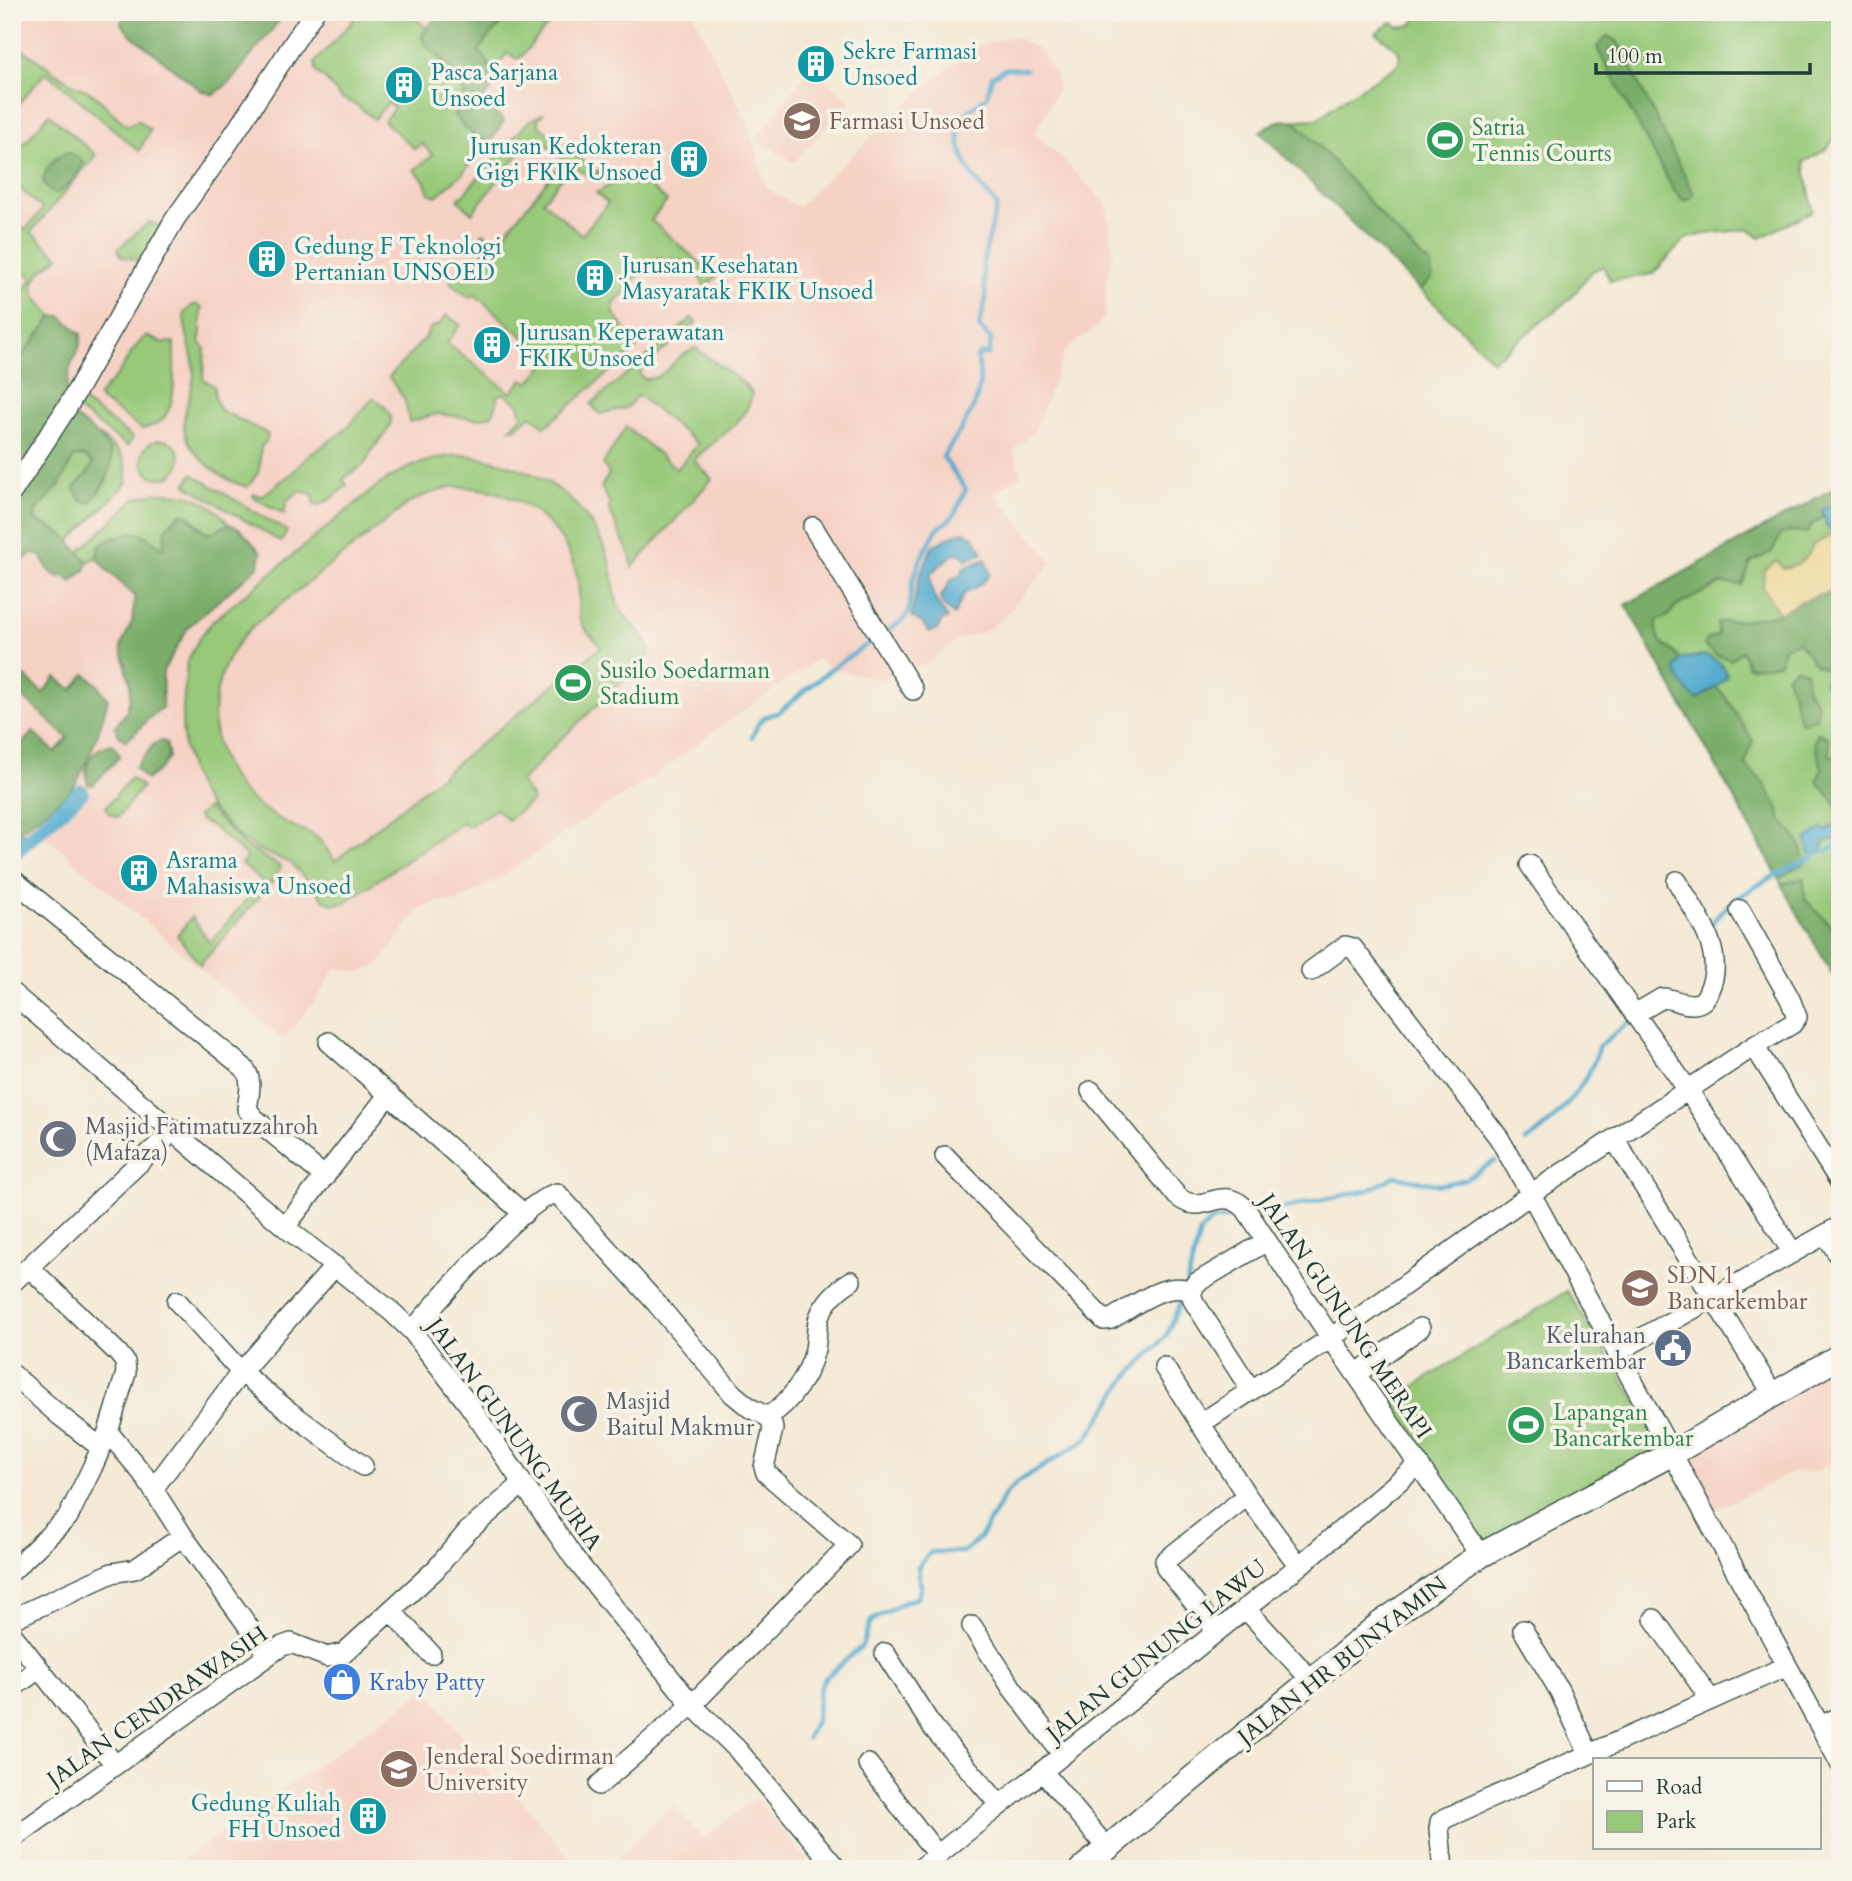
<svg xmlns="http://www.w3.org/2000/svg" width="1852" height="1881" viewBox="0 0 1852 1881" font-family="Cardo,serif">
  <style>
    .built { fill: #f6d2c5 }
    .green { fill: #97c979; stroke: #5b8356; stroke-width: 2; fill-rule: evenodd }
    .forest { fill: #79ad69; stroke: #4c754e; stroke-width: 2 }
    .sand { fill: #eeda9e; stroke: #868c69; stroke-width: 2 }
    .water { fill: #52abcf; stroke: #387482; stroke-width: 2 }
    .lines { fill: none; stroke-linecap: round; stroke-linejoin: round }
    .stream { stroke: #52abcf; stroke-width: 4.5 }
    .canal { stroke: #52abcf; stroke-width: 16 }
    .minor-casing { stroke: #3f574c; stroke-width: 22 }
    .major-casing { stroke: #3f574c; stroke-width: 27 }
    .minor { stroke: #fff; stroke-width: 19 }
    .major { stroke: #fff; stroke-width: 24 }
    .labels { text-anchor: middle; stroke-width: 7; stroke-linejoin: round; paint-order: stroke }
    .culture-label { font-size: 23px; fill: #0d838f; stroke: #f7f3e8; text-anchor: start }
    .education-label { font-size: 23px; fill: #785e54; stroke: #f7f3e8; text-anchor: start }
    .leisure-label { font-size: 23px; fill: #27864d; stroke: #f7f3e8; text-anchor: start }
    .worship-label { font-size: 23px; fill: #5b616d; stroke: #f7f3e8; text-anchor: start }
    .street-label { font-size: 23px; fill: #1f3d34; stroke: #f7f3e8 }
    .service-label { font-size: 23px; fill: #4e5e75; stroke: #f7f3e8; text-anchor: end }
    .shop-label { font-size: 23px; fill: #366cbe; stroke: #f7f3e8; text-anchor: start }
  </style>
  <rect width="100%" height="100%" fill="#f7f3e8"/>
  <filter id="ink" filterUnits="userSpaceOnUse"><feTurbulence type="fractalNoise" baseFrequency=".0143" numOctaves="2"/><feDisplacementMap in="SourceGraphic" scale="14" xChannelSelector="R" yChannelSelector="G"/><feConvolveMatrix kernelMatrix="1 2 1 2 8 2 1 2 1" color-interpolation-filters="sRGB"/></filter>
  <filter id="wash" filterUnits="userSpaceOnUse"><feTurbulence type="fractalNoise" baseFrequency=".00686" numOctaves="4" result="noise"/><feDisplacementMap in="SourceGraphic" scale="28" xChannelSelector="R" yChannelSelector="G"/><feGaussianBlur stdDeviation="1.57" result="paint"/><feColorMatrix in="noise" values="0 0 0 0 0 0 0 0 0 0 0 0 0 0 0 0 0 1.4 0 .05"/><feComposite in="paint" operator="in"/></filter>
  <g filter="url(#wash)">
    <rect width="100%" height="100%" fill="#f4e9d5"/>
    <!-- built -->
    <path class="built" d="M12,12H692L748,123L767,188L798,207L906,104L974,47L1013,36L1041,51L1056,75L1058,89L1035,133L1107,204L1113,254L1105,287V317L1094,329L1065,351L1034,432L1014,450L1021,476L993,492L1053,562L1000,621L983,632L961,638L927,664L878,679L831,669L817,659L712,733L654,777L604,807L497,880L458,901L436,902L417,911L380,964L360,973L336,968L318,997L283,1040L51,841L40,837L23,836L12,843Z
      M811,67L851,102L794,162L756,139Z
      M1840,1356V1457L1818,1471L1797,1472L1784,1477L1724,1505L1706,1516L1673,1453Z
      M427,1688L499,1786L507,1782L579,1869H170Z
      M755,1798L806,1859L794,1869H609L672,1804L703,1839Z"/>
    <!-- green -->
    <path class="green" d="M354,12H407L426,27L422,36L424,44L437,53L443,63L462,81L465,103L454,115L486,143L462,174L436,196L429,193L424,180L414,170L433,155L421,143L415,149L384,121L394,108L388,103L374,119L357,105L341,98L325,79L316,72L315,62L353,21Z
      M513,12H559L520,58H515L508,53L492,70L479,51L485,40Z
      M1421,12H1840V121C1834,147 1826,151 1804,162L1813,211L1760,238L1750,229L1705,234L1685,239L1653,274L1610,281L1603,266L1591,272L1571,298L1493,361L1260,132L1278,121L1318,119L1345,98L1395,67L1400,59L1398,50L1376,33L1392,22L1399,27L1412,25Z
      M12,42L75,86C96,90 111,114 128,126L138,120L150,130L139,151L46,72L12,111Z
      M544,113L538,119L539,126L595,171H606L590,177L572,165L543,201L582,235L608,203L596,193L621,179L649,186L667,201L651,220L716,277L705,287C696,267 671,248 650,263L614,304L613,311L637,348L545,427L531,415L516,429H510L522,416L519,404L504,394L497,395V404L492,415L478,419L437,414L409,422L405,400L389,377L425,338L431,327L439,325L447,315L460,325L447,343L511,393L523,379L529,383L549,359L474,294L470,298L451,284V274L484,270L481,235L484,233L497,243L564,160L539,139L531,148L526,145L472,213L458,200L528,122Z
      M49,114L96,155L31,232L59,257C29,279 23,290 53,316L12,369V304L33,279L12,261V220L25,230L43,209L12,182V158Z
      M167,220L135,272L138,260L121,256L118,249L149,222L159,226Z
      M196,304L202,308C198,320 204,329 199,341L205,348L203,379L214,386L215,398L220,410L268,434L266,442L261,446L259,471L248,487C224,482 186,453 184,427C182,409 194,391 194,373C194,353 184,333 184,314L191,306Z
      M692,318L696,323L641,369L640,375L645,379C663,379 667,368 679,358C684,354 690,351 695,348L742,382L752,393C748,424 713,439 694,460L712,479L632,568L631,557L609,510L610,503L601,487L609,474L603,464L626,427L677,469L698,444L638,395L626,408L600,414L591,404Z
      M146,336L163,343L174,342C173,364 179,403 162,420C157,425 149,427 142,429L98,398C103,388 110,385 116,376C127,362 132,347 146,336Z
      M79,398L133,438L127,446L73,406Z
      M373,398C401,415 392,428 374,447C370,452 369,458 366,462C360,469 350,473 343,479L347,485C337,494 328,504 314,505L313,494L299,491L287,501L284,514L253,497L254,494L262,496L293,472L307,457L345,430Z
      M99,435C116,448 131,459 126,484L70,541L63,534L35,520V511L47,500L74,457L84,456L93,463L87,474L74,488L90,503L107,480L111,451Z
      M142 459a19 19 0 1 1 38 0a19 19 0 1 1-38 0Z
      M465,455C534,465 584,492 609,560C615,574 612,593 619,607C628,625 650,634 649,656L555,745L521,782L533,800L508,820L496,809L467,827L463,822L344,903L333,904L324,900L291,863L258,850L241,839L210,808L199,791L191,772L184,746L182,723L184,696L187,662L200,637L213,621L377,486C405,467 432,456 465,455ZM451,487C512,485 565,519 578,580C580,591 576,614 581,622C585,631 595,639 601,647L335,861C329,853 323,842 315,836C308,831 298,829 290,825C278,818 265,811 254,802C199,756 203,674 253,626L409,503L425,495Z
      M192,474L287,531L281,542L186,485Z
      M1840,485V988L1626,605Z
      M156,493C187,492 209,498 229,524L209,534L187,514L166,535L163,548L142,534L113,537L99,546L97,557L88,562L80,555L81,550L136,498Z
      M131,778L142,787L118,817C111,816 109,814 106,807Z
      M208,808L245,846L281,867L274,880L200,965L177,935L192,917L210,943L262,881L241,864L247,858L244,854L212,826L202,822L197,816Z
      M1567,1291L1665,1447L1484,1559L1387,1403Z"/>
    <!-- forest -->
    <path class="forest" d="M124,12H286L231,81L214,95L202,91L130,34L121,24Z
      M444,12H513L486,40L479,51L485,58L498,83L484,97L486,104L504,121L493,138L486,143L466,129L454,115L465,103L464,93L459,88L461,80C448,69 438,54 424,44L422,36L433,21Z
      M1607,36L1618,42L1694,194L1688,200H1682L1674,191L1600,54L1597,47Z
      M1293,120C1342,165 1380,221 1431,265L1432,278L1420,290L1260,132L1278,121Z
      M67,152L79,157L84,163L70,183L56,194L50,192L43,182C46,166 53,159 67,152Z
      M53,316H61L81,334C82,347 75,354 71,366C68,375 67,384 67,394L12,482V369Z
      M76,418C117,448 123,461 90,503L81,501L74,488L87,474L93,463L84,456L74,457L59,486L35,511V520L63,534L88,562L85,570L72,582L63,576L57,577C49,571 45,566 42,556L31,553L25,559L12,561V512L53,438L65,423Z
      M1840,485V503L1822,509L1823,517L1812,525L1807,533L1793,531L1781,534L1772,552L1751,562L1742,585L1722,583L1676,606L1668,616L1657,621C1653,646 1669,643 1680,659L1675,670L1706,694L1716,687C1732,701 1740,723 1753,740L1745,765L1763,782L1779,809L1780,818L1800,843L1805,863L1779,878L1626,605Z
      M180,514H187L197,526L209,534L229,524L239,528L261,552L259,566L189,626L163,671L162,708C148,716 139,732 126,741L119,736L115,726L126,713L130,698V683L121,646L132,622L135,596L107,570L97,557C102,531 114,544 130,532L142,534L163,548L166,528Z
      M1840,586V611L1837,619L1840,630V687L1833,691L1824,683L1829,670L1816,665L1798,642L1783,648L1780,663L1768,666L1748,667L1742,651L1731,660L1716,655L1704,645L1708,639L1718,635L1717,622L1746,620L1779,614L1799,602L1832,591Z
      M12,665L43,693L56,677L72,690L85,674L97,684L108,699C102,723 85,776 68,793C54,806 36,818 21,830L23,836L12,843V754L33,732L55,752L68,738L12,687Z
      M1796,668L1806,671L1807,690L1817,702V718L1801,724C1795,708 1794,691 1786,675Z
      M1818,733L1829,738L1830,756L1840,758V809L1817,781L1822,768L1814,742Z
      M160,741L166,742L169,757L161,768L146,780L135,768L153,745Z
      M113,744L120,756L93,785L88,784C82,765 93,746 113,744Z
      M1804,878L1805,899L1840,935V988L1781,884Z"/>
    <!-- sand -->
    <path class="sand" d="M1835,533L1840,534V586L1832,591L1799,602L1779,614L1763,587L1764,570L1777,561L1783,568C1799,565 1807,561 1813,545Z"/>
    <!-- water -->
    <path class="water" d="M1840,503V534L1827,528L1822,509Z
      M964,532L973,536L983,553L966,560L962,554L955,553L931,573C929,591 936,604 948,618L941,621L938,629L929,632L922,623L912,617L919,577L933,545C945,542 948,534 964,532Z
      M986,559L990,574C984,583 976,589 965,592L954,615L942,604L941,597L951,579L960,576L964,568Z
      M1705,655C1717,660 1724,663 1727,677L1716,687L1697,699C1686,691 1680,683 1675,670L1680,659Z
      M1840,821V839L1825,841L1822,849L1813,855L1808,851L1806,839L1822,828L1826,831Z"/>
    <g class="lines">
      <!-- stream -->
      <path class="stream" d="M884,633L903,620L909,612L913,580L921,558L937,529L947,522L955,513L966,489L943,457C964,423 988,400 977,357L981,354H989L991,339L979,327L986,298L983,274V262L997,205C971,176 957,160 958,120L987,96L992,76L1007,68L1026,70
        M752,737C758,722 761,716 778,713L831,669L877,638
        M1711,928C1716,899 1812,857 1840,844
        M1526,1141C1552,1126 1594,1077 1598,1047L1633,1019
        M1259,1213L1369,1190L1395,1176L1440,1185L1466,1179L1495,1161
        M1187,1283L1200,1232L1211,1221L1240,1216
        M807,1738L816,1719L819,1692L824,1679L862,1646L871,1621L906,1601L918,1598L921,1587L918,1567L931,1552H963L980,1538L1006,1493L1018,1482L1087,1439L1125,1380L1167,1335L1183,1295"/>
      <!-- canal -->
      <path class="canal" d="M12,854L81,792"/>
    </g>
  </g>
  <g filter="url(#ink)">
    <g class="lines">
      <defs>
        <path id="minor" d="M12,492L68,406L175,219L221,154L314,12
          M813,527L913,690
          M1530,865L1688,1090L1793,1253
          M12,879L243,1067C254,1078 249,1095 247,1109L254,1118L325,1177
          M1311,971L1345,946L1353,948L1499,1138L1531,1194L1840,1763
          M12,993L285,1227L392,1312L412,1331L469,1405L574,1558L692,1705L737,1749L837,1869
          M1635,1014L1662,998C1672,998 1683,1005 1694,1004C1703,1003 1706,998 1709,990C1727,952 1695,913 1677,881
          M329,1042L524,1214
          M1754,1046L1840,1182
          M1091,1091L1177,1196C1204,1219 1218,1183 1245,1208L1331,1338L1481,1555
          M1615,1140L1773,1394
          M945,1156L1104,1320L1111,1319C1135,1306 1164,1280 1192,1291
          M285,1227L389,1094
          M1826,1234L1840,1258
          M12,1283L174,1130
          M177,1301L241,1372L335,1266
          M412,1331C436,1303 525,1199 557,1193L657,1304L733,1394L750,1408L766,1416L770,1415
          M1617,1352L1840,1226
          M1164,1367L1247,1496L1299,1566
          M12,1374L59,1415L100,1447
          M1356,1374L1420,1328
          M1251,1390L1194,1302L1191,1294L1196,1283L1267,1241
          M770,1415C791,1402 810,1373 815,1349C817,1339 816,1327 819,1317C825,1302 838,1289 851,1281
          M1200,1424L1331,1338L1531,1194L1754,1046L1792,1024L1797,1017L1790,999L1740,910
          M108,1432L143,1474L183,1536L269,1655
          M153,1489L241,1372L290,1412L363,1466
          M12,1571L68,1517L92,1468L108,1432L126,1373L125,1362L118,1353L29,1267
          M1245,1608L1312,1681
          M391,1611L431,1654
          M12,1619L112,1573L135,1569L183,1536
          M1654,1619L1711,1700
          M972,1626L1012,1688L1063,1755
          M1523,1630L1559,1690L1589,1754
          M1217,1631L1166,1568L1165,1561L1247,1496
          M12,1634L115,1765
          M885,1653L933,1728L1000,1805
          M12,1688L39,1669
          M1820,1726L1840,1717
          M868,1764L938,1856
          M1043,1772L1107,1848
          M599,1785L692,1705L849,1545L766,1473L764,1467L773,1429L770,1415
          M12,1839L280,1647L291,1643L327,1657L344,1653L435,1570L467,1532L521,1485
          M920,1869L1299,1566L1419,1464
          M1443,1869L1439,1829L1440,1822L1446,1818L1787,1666"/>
        <path id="major" d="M1082,1869L1380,1624L1481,1555L1673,1453L1840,1356"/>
      </defs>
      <!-- minor casing -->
      <use href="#minor" class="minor-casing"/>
      <!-- major casing -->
      <use href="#major" class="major-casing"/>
      <!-- minor -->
      <use href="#minor" class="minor"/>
      <!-- major -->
      <use href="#major" class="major"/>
    </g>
  </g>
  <!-- icons -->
  <defs>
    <symbol id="building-disc" viewBox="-11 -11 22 22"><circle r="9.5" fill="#0f9aa8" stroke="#f7f3e8"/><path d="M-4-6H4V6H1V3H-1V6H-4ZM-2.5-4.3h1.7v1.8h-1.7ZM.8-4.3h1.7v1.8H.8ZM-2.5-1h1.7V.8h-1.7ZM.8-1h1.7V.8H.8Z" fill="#fff"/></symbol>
    <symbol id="university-disc" viewBox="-11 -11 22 22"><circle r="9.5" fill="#8d6e63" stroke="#f7f3e8"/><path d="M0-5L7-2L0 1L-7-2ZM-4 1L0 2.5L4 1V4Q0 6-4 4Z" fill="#fff"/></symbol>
    <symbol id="stadium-disc" viewBox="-11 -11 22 22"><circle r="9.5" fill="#2e9e5b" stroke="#f7f3e8"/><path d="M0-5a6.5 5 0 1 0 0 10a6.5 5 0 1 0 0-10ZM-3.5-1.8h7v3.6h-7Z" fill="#fff"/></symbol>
    <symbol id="mosque-disc" viewBox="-11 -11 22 22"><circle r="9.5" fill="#6b7280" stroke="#f7f3e8"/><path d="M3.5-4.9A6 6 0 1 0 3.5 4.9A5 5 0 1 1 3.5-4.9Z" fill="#fff"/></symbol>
    <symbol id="school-disc" viewBox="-11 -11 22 22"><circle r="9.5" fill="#8d6e63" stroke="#f7f3e8"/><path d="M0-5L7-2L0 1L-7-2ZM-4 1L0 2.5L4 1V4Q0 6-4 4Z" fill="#fff"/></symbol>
    <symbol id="civic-disc" viewBox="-11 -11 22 22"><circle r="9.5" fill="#5c6f8a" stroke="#f7f3e8"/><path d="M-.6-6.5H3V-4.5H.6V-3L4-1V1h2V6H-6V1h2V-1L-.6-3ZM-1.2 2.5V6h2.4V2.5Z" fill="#fff"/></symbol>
    <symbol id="shop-disc" viewBox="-11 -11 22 22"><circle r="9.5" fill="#3f7fe0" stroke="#f7f3e8"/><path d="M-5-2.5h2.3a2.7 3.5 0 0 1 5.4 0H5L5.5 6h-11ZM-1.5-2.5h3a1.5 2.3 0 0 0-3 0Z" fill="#fff"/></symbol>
  </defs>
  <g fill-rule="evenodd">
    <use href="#building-disc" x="794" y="42" width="44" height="44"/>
    <use href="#building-disc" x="382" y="63" width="44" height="44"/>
    <use href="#university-disc" x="780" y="99" width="44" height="44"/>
    <use href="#stadium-disc" x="1423" y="118" width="44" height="44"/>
    <use href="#building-disc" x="667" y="137" width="44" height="44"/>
    <use href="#building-disc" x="245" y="237" width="44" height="44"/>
    <use href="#building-disc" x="573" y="256" width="44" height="44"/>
    <use href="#building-disc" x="470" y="323" width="44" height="44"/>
    <use href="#stadium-disc" x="551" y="661" width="44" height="44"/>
    <use href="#building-disc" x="117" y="851" width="44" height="44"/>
    <use href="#mosque-disc" x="36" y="1117" width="44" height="44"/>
    <use href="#school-disc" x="1618" y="1266" width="44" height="44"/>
    <use href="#civic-disc" x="1651" y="1326" width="44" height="44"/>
    <use href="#mosque-disc" x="557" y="1392" width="44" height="44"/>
    <use href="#stadium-disc" x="1504" y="1403" width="44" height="44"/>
    <use href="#shop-disc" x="320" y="1660" width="44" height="44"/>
    <use href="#university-disc" x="377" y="1747" width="44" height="44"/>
    <use href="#building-disc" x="346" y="1794" width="44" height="44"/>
  </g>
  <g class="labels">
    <!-- culture labels -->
    <g class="culture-label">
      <text x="843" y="59">Sekre Farmasi<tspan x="843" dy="26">Unsoed</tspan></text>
      <text x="431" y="80">Pasca Sarjana<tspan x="431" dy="26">Unsoed</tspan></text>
      <text x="662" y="154" text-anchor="end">Jurusan Kedokteran<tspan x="662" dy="26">Gigi FKIK Unsoed</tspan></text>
      <text x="294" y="254">Gedung F Teknologi<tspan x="294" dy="26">Pertanian UNSOED</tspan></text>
      <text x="622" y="273">Jurusan Kesehatan<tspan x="622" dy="26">Masyaratak FKIK Unsoed</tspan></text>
      <text x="519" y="340">Jurusan Keperawatan<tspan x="519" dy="26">FKIK Unsoed</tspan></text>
      <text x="166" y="868">Asrama<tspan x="166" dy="26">Mahasiswa Unsoed</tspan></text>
      <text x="341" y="1811" text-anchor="end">Gedung Kuliah<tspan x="341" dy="26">FH Unsoed</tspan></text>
    </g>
    <!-- education labels -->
    <g class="education-label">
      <text x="829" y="129">Farmasi Unsoed</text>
      <text x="1667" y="1283">SDN 1<tspan x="1667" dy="26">Bancarkembar</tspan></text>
      <text x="426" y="1764">Jenderal Soedirman<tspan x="426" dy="26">University</tspan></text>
    </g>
    <!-- leisure labels -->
    <g class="leisure-label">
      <text x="1472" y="135">Satria<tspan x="1472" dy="26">Tennis Courts</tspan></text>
      <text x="600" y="678">Susilo Soedarman<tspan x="600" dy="26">Stadium</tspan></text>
      <text x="1553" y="1420">Lapangan<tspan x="1553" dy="26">Bancarkembar</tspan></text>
    </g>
    <!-- worship labels -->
    <g class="worship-label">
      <text x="85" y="1134">Masjid Fatimatuzzahroh<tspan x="85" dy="26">(Mafaza)</tspan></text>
      <text x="606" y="1409">Masjid<tspan x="606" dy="26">Baitul Makmur</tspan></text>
    </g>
    <!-- street labels -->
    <g class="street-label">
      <text transform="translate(1346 1316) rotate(56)" y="8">JALAN GUNUNG MERAPI</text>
      <text transform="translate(515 1434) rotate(54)" y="8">JALAN GUNUNG MURIA</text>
      <text transform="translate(1156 1650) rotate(-39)" y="8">JALAN GUNUNG LAWU</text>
      <text transform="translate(1342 1660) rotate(-38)" y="8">JALAN HR BUNYAMIN</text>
      <text transform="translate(157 1706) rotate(-35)" y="8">JALAN CENDRAWASIH</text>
    </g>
    <!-- service labels -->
    <g class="service-label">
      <text x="1646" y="1343">Kelurahan<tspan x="1646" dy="26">Bancarkembar</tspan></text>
    </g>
    <!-- shop labels -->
    <g class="shop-label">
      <text x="369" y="1690">Kraby Patty</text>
    </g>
  </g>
  <!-- margin -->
  <rect width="1852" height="1881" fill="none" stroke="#f7f3e8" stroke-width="42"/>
  <!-- legend -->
  <rect x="1593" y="1758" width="228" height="91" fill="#f7f3e8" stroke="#a1aaa0" stroke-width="2"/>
  <rect x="1607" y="1781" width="35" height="10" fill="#ffffff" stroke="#a1aaa0" stroke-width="2"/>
  <text x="1656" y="1794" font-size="21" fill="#1f3d34">Road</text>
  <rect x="1607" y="1811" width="35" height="21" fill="#97c979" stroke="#a1aaa0" stroke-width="2"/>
  <text x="1656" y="1828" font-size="21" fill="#1f3d34">Park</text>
  <!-- scale -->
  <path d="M1596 63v10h214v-10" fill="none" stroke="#1f3d34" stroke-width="3.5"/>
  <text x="1607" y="63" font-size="21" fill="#1f3d34" stroke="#f7f3e8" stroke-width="5" paint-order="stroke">100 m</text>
</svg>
